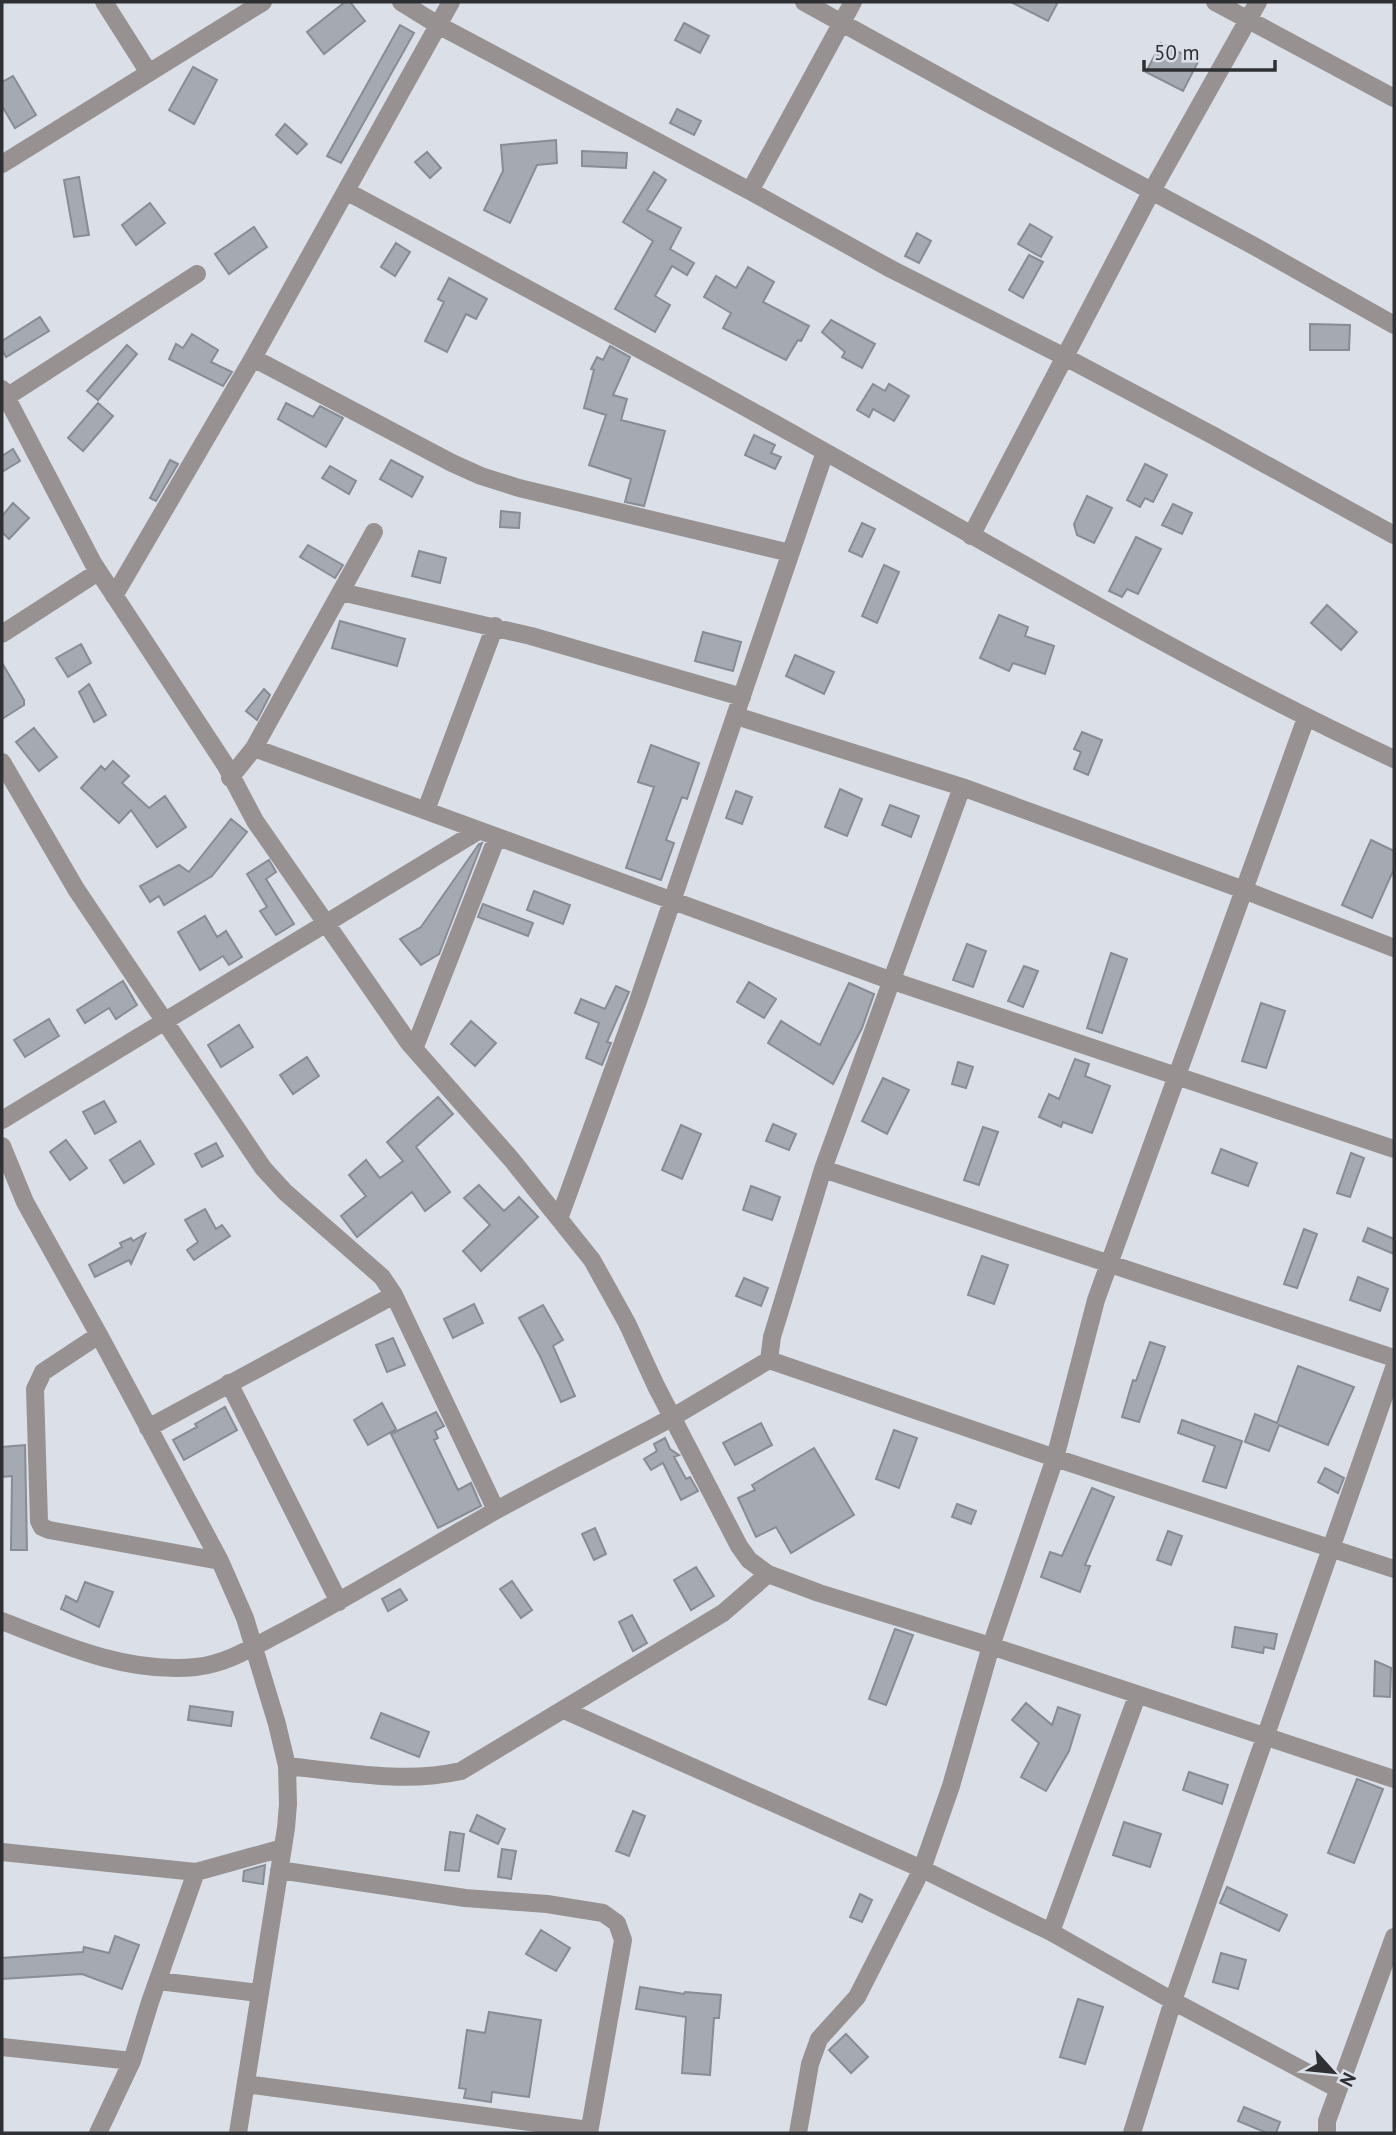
<svg xmlns="http://www.w3.org/2000/svg" width="1396" height="2135" viewBox="0 0 1396 2135" font-family="'PT Sans',sans-serif">
  <style>
    .building { fill: #a5aab2; stroke: #888c94; stroke-width: 2 }
    .lines { fill: none; stroke-linecap: round; stroke-linejoin: round }
    .minor { stroke: #979291; stroke-width: 18 }
  </style>
  <rect width="100%" height="100%" fill="#dbe0e8"/>
  <!-- building -->
  <path class="building" d="M345,2H350L365,21L324,54L307,32Z
    M1011,2H1058L1048,21Z
    M684,23L709,36L700,53L675,40Z
    M400,25L414,33L341,163L327,156Z
    M1161,43L1198,62L1183,91L1146,72Z
    M193,67L217,80L194,124L169,110Z
    M13,76L36,115L15,128L2,106V82Z
    M677,109L701,121L694,135L670,123Z
    M285,124L307,144L297,154L276,135Z
    M556,140L557,163L537,165L510,223L484,210L503,171L501,145Z
    M582,151L627,153L626,168L582,166Z
    M427,152L441,168L430,178L415,162Z
    M654,172L666,180L647,210L681,228L670,249L694,263L687,275L672,266L655,296L670,305L655,332L615,309L653,241L623,222Z
    M79,177L89,235L74,237L64,180Z
    M150,203L165,223L136,245L122,225Z
    M1030,224L1052,237L1041,257L1018,244Z
    M254,227L267,247L229,274L215,254Z
    M917,233L931,241L919,263L905,256Z
    M396,243L410,252L395,276L381,267Z
    M1029,255L1043,262L1023,298L1009,290Z
    M748,267L774,282L763,302L809,326L801,341L798,340L786,360L723,328L731,313L704,297L716,276L736,288Z
    M449,278L487,299L476,319L466,314L447,352L425,341L444,302L438,299Z
    M40,317L49,331L6,357L2,350V341Z
    M831,320L875,344L862,368L842,357L845,352L822,332Z
    M1310,324L1350,325L1349,350H1310Z
    M192,334L218,350L211,362L232,372L223,386L169,359L176,344L183,348Z
    M127,345L137,354L98,400L87,391Z
    M610,346L630,357L613,395L627,399L621,420L665,431L644,506L625,502L631,479L589,465L606,415L584,408L594,370L591,369L597,357L603,360Z
    M873,384L885,391L889,384L909,396L894,421L873,409L869,417L857,410Z
    M98,403L113,416L83,451L68,438Z
    M286,403L313,417L320,406L343,418L326,447L278,419Z
    M754,435L775,445L771,453L781,457L775,469L745,455Z
    M13,449L20,461L2,472V456Z
    M170,460L178,464L156,501L150,498Z
    M391,460L423,477L412,497L380,479Z
    M1145,464L1167,475L1153,502L1145,498L1140,507L1127,500Z
    M330,466L356,481L349,494L322,478Z
    M1087,496L1112,508L1094,543L1077,535L1074,524Z
    M13,503L29,518L9,539L2,532V516Z
    M1173,504L1192,513L1182,534L1162,525Z
    M501,511L520,513L519,528L500,527Z
    M862,523L875,529L862,557L849,551Z
    M1136,537L1161,549L1138,594L1127,589L1122,597L1109,591Z
    M308,545L343,565L335,578L300,557Z
    M419,551L446,558L440,583L412,576Z
    M884,565L899,572L877,623L862,616Z
    M1327,605L1357,632L1341,650L1311,623Z
    M999,615L1028,627L1025,636L1054,646L1045,674L1013,663L1009,671L980,658Z
    M340,621L405,639L397,666L332,648Z
    M703,632L741,642L733,671L695,661Z
    M81,644L91,663L68,677L56,658Z
    M795,655L834,672L824,694L786,676Z
    M2,663L24,700V705L2,719Z
    M89,684L106,715L94,722L79,692Z
    M264,689L270,695L257,720L246,711Z
    M34,728L57,757L39,771L16,742Z
    M1082,732L1102,740L1088,775L1074,769L1081,752L1074,749Z
    M651,745L699,763L687,799L682,797L666,840L674,843L661,880L626,868L654,787L638,782Z
    M113,761L129,776L122,783L149,808L165,796L186,827L157,847L131,810L119,823L81,788L101,766L105,770Z
    M840,789L862,799L847,836L825,827Z
    M736,791L752,797L742,824L726,818Z
    M890,805L919,816L911,837L882,825Z
    M231,819L247,832L212,876L164,905L159,896L150,902L140,886L179,865L189,872Z
    M1371,840L1394,851V869L1372,918L1342,905Z
    M482,843L439,954L421,965L400,939L421,927L479,844Z
    M269,860L276,872L266,879L294,924L276,935L260,911L267,907L247,874Z
    M534,891L570,905L563,924L527,910Z
    M483,904L533,923L528,936L478,917Z
    M205,916L217,937L226,931L242,957L229,965L223,956L200,970L178,932Z
    M967,944L986,951L973,987L953,980Z
    M1111,953L1127,959L1102,1033L1087,1028Z
    M1024,966L1038,971L1023,1007L1008,1001Z
    M123,981L137,1005L116,1019L109,1008L85,1023L77,1010Z
    M749,982L776,999L764,1018L737,1002Z
    M849,983L874,994L862,1028L833,1084L768,1043L781,1021L820,1045Z
    M616,986L629,992L607,1042L611,1043L602,1065L586,1058L599,1023L575,1013L581,999L605,1009Z
    M1261,1003L1285,1011L1266,1068L1242,1061Z
    M49,1019L59,1036L25,1057L14,1040Z
    M471,1021L496,1043L475,1066L451,1044Z
    M239,1025L253,1047L221,1067L208,1045Z
    M307,1057L319,1076L293,1094L280,1075Z
    M1075,1059L1089,1064L1085,1076L1110,1086L1092,1133L1063,1122L1061,1127L1039,1117L1049,1094L1059,1099Z
    M958,1062L973,1067L966,1088L952,1084Z
    M883,1078L909,1090L887,1134L862,1121Z
    M438,1097L453,1114L416,1147L450,1192L425,1211L412,1192L357,1237L341,1216L366,1196L349,1175L366,1160L380,1178L403,1161L387,1142Z
    M104,1101L116,1122L95,1134L83,1112Z
    M773,1124L796,1134L789,1150L766,1141Z
    M681,1125L701,1134L682,1179L662,1170Z
    M983,1127L998,1132L979,1185L964,1180Z
    M66,1140L87,1168L70,1180L50,1152Z
    M140,1141L154,1164L124,1183L110,1160Z
    M216,1143L223,1156L202,1167L195,1154Z
    M1221,1149L1257,1163L1248,1186L1212,1173Z
    M1351,1153L1364,1158L1350,1197L1337,1193Z
    M479,1185L504,1211L519,1197L538,1217L481,1271L463,1251L490,1225L464,1198Z
    M751,1186L780,1197L772,1220L743,1210Z
    M205,1209L216,1229L222,1225L230,1236L194,1260L187,1250L198,1242L185,1220Z
    M1368,1228L1394,1239V1254L1363,1241Z
    M1304,1229L1317,1234L1297,1288L1284,1284Z
    M145,1234L131,1264L129,1260L95,1277L89,1265L122,1247L120,1243L131,1238L133,1241Z
    M982,1256L1008,1265L994,1304L968,1295Z
    M1358,1277L1388,1289L1380,1311L1350,1300Z
    M744,1278L768,1288L761,1306L736,1296Z
    M474,1304L483,1323L453,1338L444,1319Z
    M543,1305L563,1340L553,1346L575,1396L561,1402L540,1356L519,1318Z
    M393,1338L405,1365L387,1372L376,1345Z
    M1150,1342L1165,1347L1139,1422L1122,1417L1133,1380L1136,1381Z
    M1298,1366L1354,1387L1328,1445L1279,1425L1269,1451L1245,1442L1255,1414L1277,1423Z
    M382,1403L396,1429L368,1445L354,1420Z
    M225,1407L237,1430L184,1460L173,1440L197,1427L195,1424Z
    M436,1412L444,1426L435,1431L438,1438L434,1440L458,1490L471,1483L481,1506L438,1528L391,1434Z
    M1182,1420L1242,1441L1226,1488L1203,1481L1215,1446L1178,1433Z
    M761,1423L772,1445L735,1465L723,1443Z
    M894,1430L917,1438L899,1488L876,1479Z
    M665,1438L670,1449L679,1455L674,1457L686,1479L690,1477L698,1491L681,1500L663,1463L651,1470L644,1459L657,1451L654,1444Z
    M25,1445L27,1550H11L12,1476L2,1477V1447Z
    M814,1448L854,1515L791,1553L776,1527L756,1537L738,1498L755,1490L752,1485Z
    M1325,1468L1344,1478L1338,1493L1318,1482Z
    M1092,1488L1114,1497L1085,1565L1090,1566L1080,1592L1041,1577L1050,1552L1062,1556Z
    M957,1504L976,1511L971,1524L952,1517Z
    M595,1528L606,1554L594,1560L582,1534Z
    M1168,1531L1182,1536L1171,1565L1157,1560Z
    M696,1567L714,1596L691,1610L674,1580Z
    M512,1581L532,1610L521,1618L500,1589Z
    M85,1582L113,1592L99,1627L61,1609L66,1596L77,1602Z
    M400,1589L407,1600L388,1611L382,1599Z
    M632,1615L647,1643L633,1651L619,1622Z
    M1235,1627L1277,1634L1274,1649L1264,1647L1263,1653L1232,1647Z
    M895,1629L913,1635L886,1705L869,1699Z
    M1375,1661L1391,1668L1390,1697L1374,1696Z
    M1026,1703L1052,1725L1058,1707L1080,1715L1069,1751L1046,1791L1021,1777L1039,1743L1012,1720Z
    M190,1706L233,1712L231,1726L188,1720Z
    M381,1713L429,1732L419,1757L371,1738Z
    M1189,1772L1228,1785L1222,1804L1183,1790Z
    M1357,1779L1383,1789L1354,1863L1328,1853Z
    M633,1811L645,1816L629,1856L616,1851Z
    M477,1815L505,1829L498,1844L470,1831Z
    M1124,1822L1161,1834L1150,1867L1113,1855Z
    M450,1832L464,1834L459,1871L445,1870Z
    M502,1849L516,1851L511,1879L498,1877Z
    M265,1865L263,1884L243,1881L244,1871Z
    M1227,1887L1287,1915L1279,1931L1220,1903Z
    M860,1894L872,1900L862,1922L850,1917Z
    M541,1930L570,1948L556,1971L526,1954Z
    M115,1936L139,1945L122,1989L82,1974L2,1979V1958L83,1952L84,1947L109,1953Z
    M1221,1953L1246,1960L1238,1989L1213,1982Z
    M640,1987L684,1994L685,1992L721,1995L719,2018H714L710,2075L682,2073L686,2017L636,2009Z
    M1078,1999L1103,2007L1085,2064L1060,2057Z
    M489,2012L541,2020L529,2097L492,2092L491,2102L464,2098L466,2089L459,2088L467,2030L485,2033Z
    M846,2034L868,2057L851,2073L829,2050Z
    M1244,2107L1280,2122L1276,2133H1267L1238,2121Z"/>
  <g class="lines">
    <!-- minor -->
    <path class="minor" d="M104,2L149,73
      M401,2L438,25L750,191L891,269L1065,357L1214,436L1394,535
      M804,2L980,99L1254,246L1394,325
      M1215,2L1394,98
      M2,164L263,2
      M346,191C499,273 652,355 804,440C999,549 1191,665 1394,759
      M750,191L853,2
      M253,358L452,463L481,476L519,488L790,553
      M2,389L93,563L226,766L255,821L409,1043L512,1160L592,1260L627,1323L656,1386L739,1546L749,1560L768,1574L819,1593L991,1646L1394,1779
      M2,400L197,274
      M971,536L1149,196L1258,2
      M341,592L531,636L742,697
      M114,596L253,358L451,2
      M2,634L98,572
      M736,716L962,787L1244,890L1394,948
      M254,748L884,978L1394,1149
      M2,762L76,889L263,1168L285,1192L382,1277L394,1295L496,1510
      M230,778L254,748L374,532
      M962,787L823,1169L772,1337L769,1360L1055,1458L1394,1569
      M426,810L495,626
      M414,1049L497,837
      M2,1120L478,831
      M2,1146L25,1202L99,1335L220,1561L245,1618L277,1724L287,1766L288,1804L286,1828L238,2133
      M823,1169L1394,1358
      M559,1219L637,1004L825,452
      M99,1335L43,1372L35,1389L39,1521L42,1527L49,1530L220,1561
      M229,1383L339,1602
      M148,1428L394,1295
      M2,1621C62,1645 129,1674 196,1667C231,1663 257,1644 288,1629C358,1592 426,1550 495,1511C554,1478 614,1449 673,1417C705,1398 737,1379 769,1360
      M564,1710L922,1869L1051,1932L1173,2001L1338,2089
      M287,1766C345,1772 404,1784 461,1771L723,1613L768,1574
      M2,1852L196,1872
      M279,1870L465,1898L547,1904L603,1913L617,1923L623,1940L589,2133
      M1051,1932L1137,1696
      M158,1981L259,1993
      M2,2047L132,2061
      M246,2084L589,2130
      M98,2133L132,2061L150,2002L196,1872L283,1848
      M798,2133L810,2064L819,2039L857,1997L922,1869L951,1786L991,1646L1055,1458L1096,1300L1306,718
      M1132,2133L1173,2001L1394,1368
      M1327,2133V2121L1394,1937"/>
  </g>
  <!-- border -->
  <rect width="1396" height="2135" fill="none" stroke="#2e3033" stroke-width="7"/>
  <!-- north arrow -->
  <g transform="translate(1333 2072) rotate(117)" stroke="#dbe0e8" stroke-width="5" paint-order="stroke">
  <path d="M0-5L12 26L0 18L-12 26Z" fill="#2e3033"/>
  <text y="-10" font-size="19" font-weight="bold" text-anchor="middle" fill="#2e3033">N</text>
  </g>
  <!-- scale -->
  <path d="M1144 60v10h131v-10" fill="none" stroke="#2e3033" stroke-width="3.5"/>
  <text x="1154" y="60" font-size="21" fill="#2e3033" stroke="#dbe0e8" stroke-width="5" paint-order="stroke">50 m</text>
</svg>
